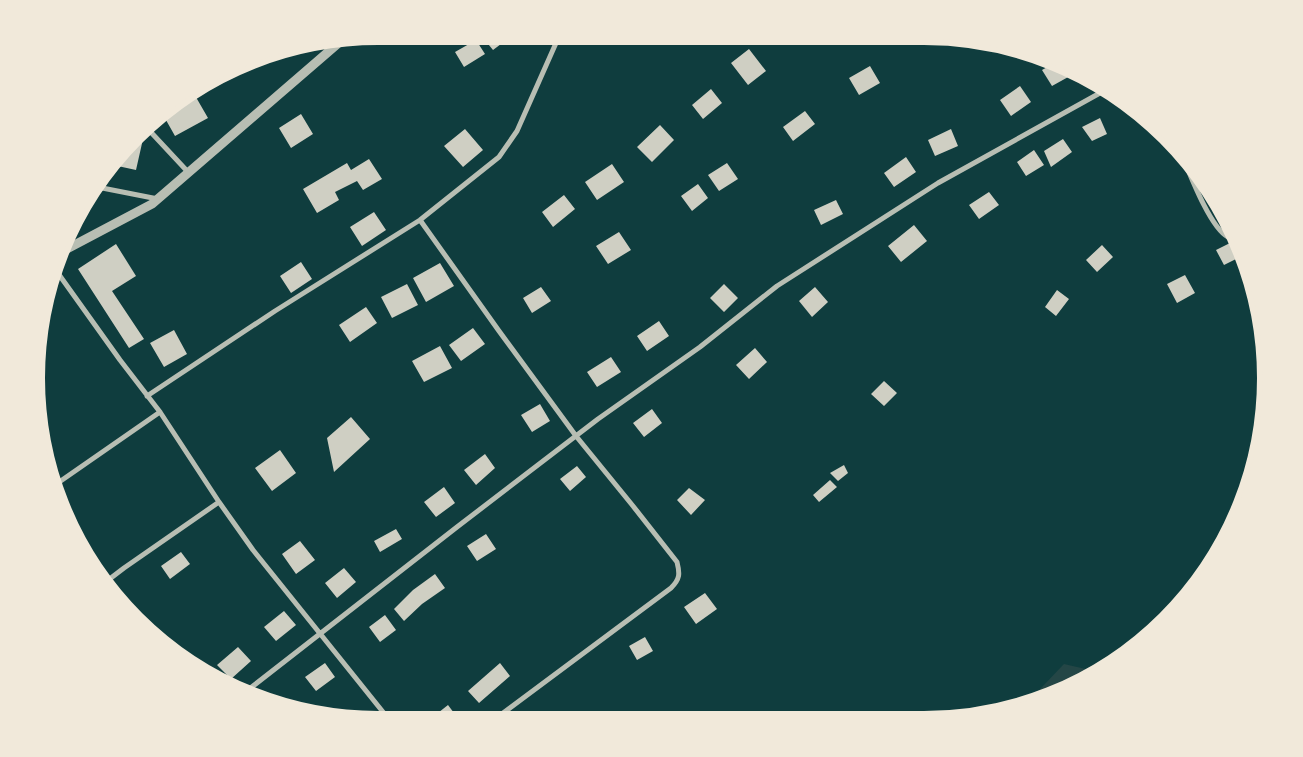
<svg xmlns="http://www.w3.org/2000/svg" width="1303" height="757" viewBox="0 0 1303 757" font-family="Commissioner,sans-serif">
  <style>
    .green { fill: #244646 }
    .building { fill: #cfcfc3 }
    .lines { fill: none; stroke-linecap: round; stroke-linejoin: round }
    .minor { stroke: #b8beb3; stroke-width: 5 }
    .tertiary { stroke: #b8beb3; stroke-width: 9 }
    .rim { fill: none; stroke: #f1e9da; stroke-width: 6 }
  </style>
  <rect width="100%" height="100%" fill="#0f3d3e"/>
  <!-- green -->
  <path class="green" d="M1064,664L1103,673L1097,677L1035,705L1022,708Z"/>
  <!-- building -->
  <path class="building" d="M480,34H506L509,38L493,50Z
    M476,40L485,54L464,67L455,52Z
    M749,49L766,71L748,85L731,63Z
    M255,59L258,64L240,74L237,69Z
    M1056,62L1064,66L1070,76L1052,86L1042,70Z
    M870,66L880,83L859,95L849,78Z
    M1020,86L1031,102L1011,116L1000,100Z
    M711,89L722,103L703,119L692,105Z
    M193,92L208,118L175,136L162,113L169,105Z
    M805,111L815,124L793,141L783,127Z
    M301,114L313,134L291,148L279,128Z
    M1100,118L1107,134L1092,141L1082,127Z
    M660,125L674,140L652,162L637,147Z
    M465,129L483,150L463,167L444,146Z
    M951,129L958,146L935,156L928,140Z
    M138,138L143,139L136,170L113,165Z
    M1063,139L1072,152L1051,167L1044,151Z
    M1034,150L1044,165L1026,176L1017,162Z
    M906,157L916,172L894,187L884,173Z
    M369,159L382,179L363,190L357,181L335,192L339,200L317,213L303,189L347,163L351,170Z
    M727,163L738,179L719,191L708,175Z
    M612,164L624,182L597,200L585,182Z
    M698,184L708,198L692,211L681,196Z
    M989,192L999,205L979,219L969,205Z
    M564,195L575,209L553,227L542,212Z
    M836,200L843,214L821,225L814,210Z
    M374,212L386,230L362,246L350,227Z
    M914,225L927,241L901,262L888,246Z
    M619,232L631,250L608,264L596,246Z
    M1234,241L1242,256L1224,265L1216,250Z
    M116,244L136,276L112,291L144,339L129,348L78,269Z
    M1102,245L1113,257L1097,272L1086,260Z
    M301,262L312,279L291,293L280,276Z
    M440,263L454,286L426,302L413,278Z
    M1185,275L1195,293L1177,303L1167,284Z
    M407,284L418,305L392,318L381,297Z
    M724,284L738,298L724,312L710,298Z
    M541,287L551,301L532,313L523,298Z
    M815,287L828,302L812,317L799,301Z
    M1057,290L1069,299L1056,316L1045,307Z
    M366,307L377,323L350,342L339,325Z
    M659,321L669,336L647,351L637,336Z
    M473,328L485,344L461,361L449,345Z
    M174,330L187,354L164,367L150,343Z
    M440,346L452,368L424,382L412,361Z
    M755,348L767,362L749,379L736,365Z
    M611,357L621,372L597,387L587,372Z
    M884,381L897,393L884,406L871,394Z
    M540,404L550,421L532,432L521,415Z
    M652,409L662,423L644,437L633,423Z
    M351,417L370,439L334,472L327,438Z
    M280,450L296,473L272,491L255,468Z
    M485,454L495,468L476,485L464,470Z
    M844,465L848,473L838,481L830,473Z
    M577,466L586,477L570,491L560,479Z
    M830,480L837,487L819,502L813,495Z
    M444,487L455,503L436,517L424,502Z
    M689,488L705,500L691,515L677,500Z
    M396,529L402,539L380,552L374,541Z
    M486,534L496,549L477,561L467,546Z
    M300,541L315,560L296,574L282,554Z
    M181,552L190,564L170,579L161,566Z
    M344,568L356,582L337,598L325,583Z
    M435,574L445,588L422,604L404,621L394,609L413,590Z
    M705,593L717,609L696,624L684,607Z
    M284,611L296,625L276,641L264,627Z
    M385,615L396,630L380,642L369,627Z
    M645,637L653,651L637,660L629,646Z
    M238,647L251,661L231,679L217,665Z
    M325,663L335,677L316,691L305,677Z
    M500,663L510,676L479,703L468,691Z
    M275,699L283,708L268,705Z
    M448,705L460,721L457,722H430L429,720Z"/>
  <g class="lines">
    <!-- minor -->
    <path class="minor" d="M147,128L188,172
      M1179,148C1188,169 1209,227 1228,237C1231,239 1236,239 1240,240
      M92,186L158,199
      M420,220L499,331L576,436L633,506L677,562C680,574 680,579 671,588L491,722
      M55,269L120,360L160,412L219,502L253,550L391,722
      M147,396L275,311L420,220L499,157L517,131L560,34
      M52,487L160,412
      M103,584L124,568L219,502
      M244,693L457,527L598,419L700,347L777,286L938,183L1109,88"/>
    <!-- tertiary -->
    <path class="tertiary" d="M63,251L152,204L342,40"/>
  </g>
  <!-- crop -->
  <path d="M0 0H1303V757H0ZM378 42H924A336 336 0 0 1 1260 378V378A336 336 0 0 1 924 714H378A336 336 0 0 1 42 378V378A336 336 0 0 1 378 42Z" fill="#f1e9da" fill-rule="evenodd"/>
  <path class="rim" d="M378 42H924A336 336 0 0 1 1260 378V378A336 336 0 0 1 924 714H378A336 336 0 0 1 42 378V378A336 336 0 0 1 378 42Z"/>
</svg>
